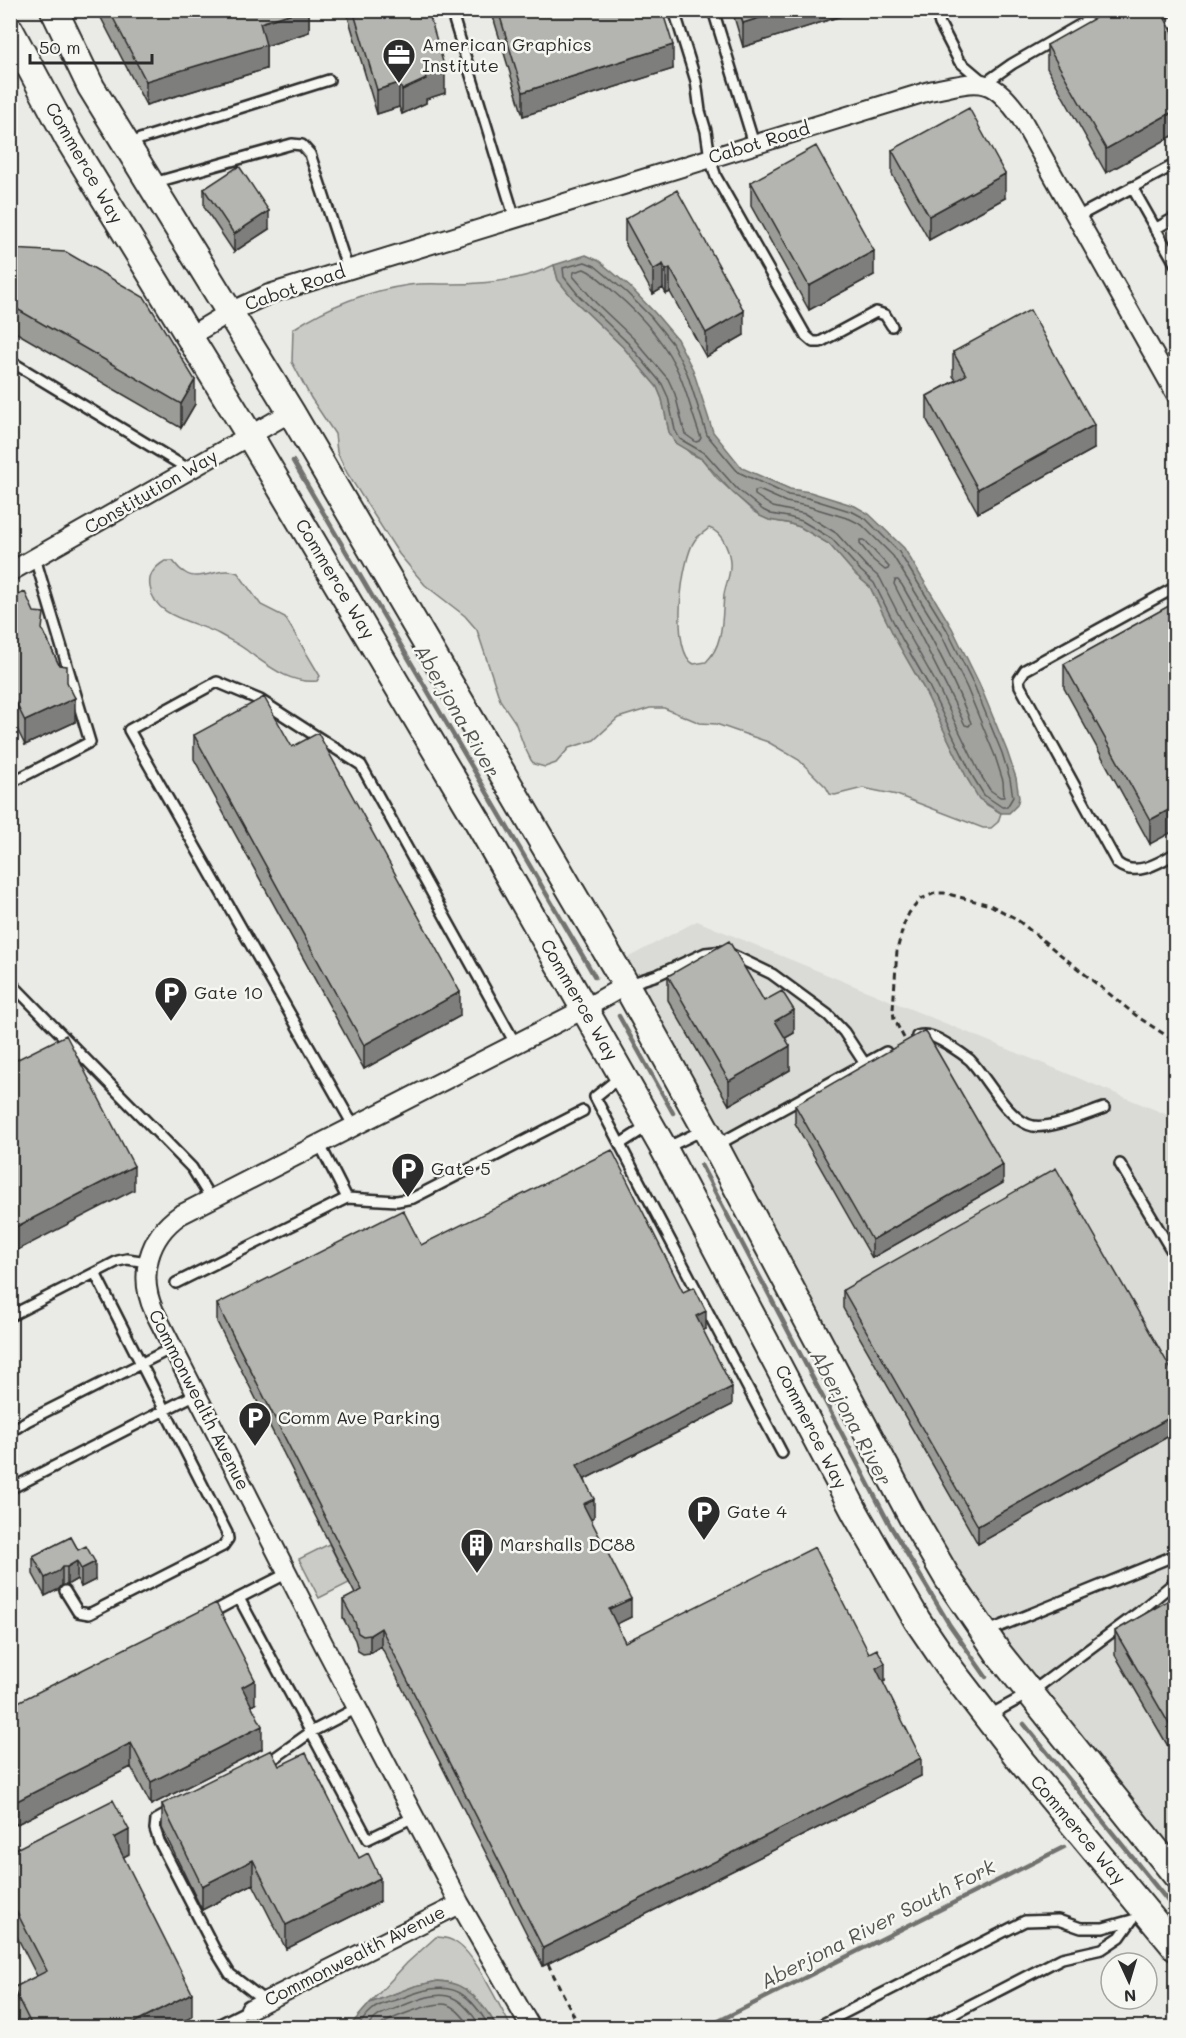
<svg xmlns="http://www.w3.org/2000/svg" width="1186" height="2038" viewBox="0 0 1186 2038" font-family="Mali,sans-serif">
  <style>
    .built { fill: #dadad6 }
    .green { fill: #cacac7; stroke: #7a7a79; stroke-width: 1.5; fill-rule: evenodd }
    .water { fill: #a1a19e; stroke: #727270; stroke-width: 1.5 }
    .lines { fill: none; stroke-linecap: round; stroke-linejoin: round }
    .shore { stroke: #5a5a59; stroke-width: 1.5 }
    .stream { stroke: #727270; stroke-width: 4.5 }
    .lane-casing { stroke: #2b2b2b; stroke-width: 14 }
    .street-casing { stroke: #2b2b2b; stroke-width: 22 }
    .secondary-casing { stroke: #2b2b2b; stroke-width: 30 }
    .path { stroke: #2b2b2b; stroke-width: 3; stroke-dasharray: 6 4.5; stroke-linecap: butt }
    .lane { stroke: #f6f6f2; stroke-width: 9 }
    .street { stroke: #f6f6f2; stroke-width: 18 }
    .secondary { stroke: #f6f6f2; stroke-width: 26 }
    .wall { fill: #9b9b98; stroke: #2b2b2b; stroke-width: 1.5 }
    .shaded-wall { fill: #7e7e7c; stroke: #2b2b2b; stroke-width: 1.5 }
    .building { fill: #b4b4b1; stroke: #2b2b2b; stroke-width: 1.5 }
    .labels { text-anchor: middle; stroke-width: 5; stroke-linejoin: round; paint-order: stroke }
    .poi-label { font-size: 18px; fill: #2b2b2b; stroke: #f6f6f2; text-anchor: start }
    .street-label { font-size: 18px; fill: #2b2b2b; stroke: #f6f6f2 }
    .water-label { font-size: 20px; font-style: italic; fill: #545453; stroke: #f6f6f2 }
  </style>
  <rect width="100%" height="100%" fill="#eaeae6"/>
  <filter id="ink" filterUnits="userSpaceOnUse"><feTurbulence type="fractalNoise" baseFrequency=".0167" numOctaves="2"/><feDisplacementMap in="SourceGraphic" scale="12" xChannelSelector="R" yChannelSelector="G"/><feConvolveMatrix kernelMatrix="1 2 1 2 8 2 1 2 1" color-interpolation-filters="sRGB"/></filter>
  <g filter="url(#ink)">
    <!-- built -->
    <path class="built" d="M697,921L1175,1118V1856L1058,1711L969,1591L931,1527L701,1094L627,958Z"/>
    <!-- green -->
    <path class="green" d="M554,265L558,280L575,301L623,347L657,387L662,399L669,432L691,454L702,459L717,478L754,512L769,520L787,523L800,527L829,544L856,575L870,587L897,642L923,687L968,780L987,805L1001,813L998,822L991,828H983L897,795L863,788L835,795L830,794L826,787L799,760L768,742L716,724L700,723L664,708H650L618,718L594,740L569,748L556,763L545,767L534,764L531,760L524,746L515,722L500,700L477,630L465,616L425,585L399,554L347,473L337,452L335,434L311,398L292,362L293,329C327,307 367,291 409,285C422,283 437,284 450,284C485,284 524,281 554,265ZM709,528C723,532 731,554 730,567C730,577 725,586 724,595C722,617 724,645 706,662L694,664C670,653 681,559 695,540C699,535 705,532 709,528Z
      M165,561H173C176,565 180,570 184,572C199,584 221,565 238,573L261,605L285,617L320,676L317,681C291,684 270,667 250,653C241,645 229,640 219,634C195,621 154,618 150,587C148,574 155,567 165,561Z
      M329,1544L349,1583L319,1598L299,1559Z
      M436,1937C444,1937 452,1939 458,1944C476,1956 500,2007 511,2027H497L489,2014L448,1982L438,1981L415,1986L370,2003L407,1963Z"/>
    <!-- water -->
    <path class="water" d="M586,255L599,261L630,287L655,313L677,339L693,370L713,432L742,468L790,489L810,492L855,506L869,514L904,548L952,628L979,683L1007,751L1016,778L1019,798L1017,805L1009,813H1001L979,799L968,780L923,687L897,642L870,587L856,575L829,544L800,527L787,523L769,520L760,516L733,493L702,459L675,443L669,432L662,399L657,387L623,347L575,301L558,280L554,265Z
      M438,1981C468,1982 483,2004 497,2027H349L370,2003L415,1986Z"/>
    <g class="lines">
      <!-- shore -->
      <path class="shore" d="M585,262L595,266L626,292L651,317L672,343L687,373L707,435L738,472L788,495L808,498L853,512L866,519L899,552L947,630L974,685L1002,753L1010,779L1013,797L1007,807H1002L984,795L973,777L928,684L902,639L874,583L861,571L832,539L802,521L788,517L771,514L763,510L737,489L706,454L680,439L675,430L668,397L662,384L628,343L580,297L564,277L563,268Z
        M584,269C596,274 605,284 614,292C641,315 666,343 680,376C688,396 693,417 701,438L699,441L696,442L685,434L675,394L668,379L633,338L596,303L573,276L574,272Z
        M759,490L786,502L807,506L850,519L862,525L893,556L941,634L967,688L995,756L1003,781L1004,797H1000L990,790L980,774L935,681L909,635L880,578L866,566L836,533L805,514L773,507L755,495V491Z
        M860,540H864L889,567L888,569L885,570L873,560L860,544Z
        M895,580H898L902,585C928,630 952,674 971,723L969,726L965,725C942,677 918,631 894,584Z
        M357,2028C361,2022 366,2015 372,2010C379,2003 393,2002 402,1998C447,1980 465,1985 490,2028
        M366,2028C380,2011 384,2014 402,2006C441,1990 458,1988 481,2028
        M378,2028C386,2019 436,2000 448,2005C458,2009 465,2019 471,2028"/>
      <!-- stream -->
      <path class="stream" d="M293,461L595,977
        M619,1016L673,1113
        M701,1165L891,1527L949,1624L986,1677
        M1024,1724L1176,1911
        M705,2028L1064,1847"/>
      <defs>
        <path id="lane" d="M451,10L515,219
          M674,10L696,81L700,111L706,131L710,158L716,177L806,336L813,342H820L876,312L885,315L892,326
          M713,10L754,144
          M936,10L940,24L959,61L985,83L1012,64L1106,10
          M1162,27L1176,20
          M129,146L140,139L329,80
          M153,183L292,144L302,145L310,154L348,270
          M1132,187L1176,265
          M1077,217L1176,164
          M1155,229L1176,217
          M10,361L190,470
          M1176,587L1025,670L1019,679L1020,686L1117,863C1135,878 1159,863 1176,853
          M10,783L90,742L35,558
          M10,982L192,1168L211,1199
          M629,984L657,975L705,953L724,951L772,974L828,1015L844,1032L865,1064
          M917,1036C929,1033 937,1038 947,1044C955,1049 963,1054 970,1060C987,1078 1008,1121 1033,1126C1052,1129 1086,1114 1104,1108
          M620,1077L595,1097L782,1453
          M353,1125L129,730L217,682L260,700L361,765L515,1043
          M620,1144L648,1126
          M717,1145L886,1052
          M664,1149L703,1130
          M1120,1164L1176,1258
          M347,1198L397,1201L413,1198L583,1111
          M176,1283L347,1198L319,1143
          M10,1316L118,1261L127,1259L148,1262
          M10,1432L27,1421L172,1348
          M10,1489L196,1394
          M288,1573L239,1598L368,1839L414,1817
          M65,1591L78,1612L89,1614L223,1546L228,1539L227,1533L95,1273
          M209,1614L239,1598
          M986,1632L1176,1555
          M988,1716L1030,1693L1139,1612L1176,1581
          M264,1763L276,1757L311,1732L357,1708
          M172,1811L156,1820L155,1829L159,1841L214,1948L230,1974L265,2001
          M212,2028L250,2009
          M815,2028L1025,1921L1058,1920L1081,1928H1103L1132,1920
          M926,2028L1062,1958L1102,1949L1120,1937L1132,1920"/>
        <path id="street" d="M190,336L230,312L269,294L929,91C978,82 989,72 1021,118L1176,394
          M10,572L291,412
          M250,2009L460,1904
          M531,2028L460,1904L324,1645L154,1311C138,1276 148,1237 180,1215L584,1009L626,985"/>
        <path id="secondary" d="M54,10L91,87L291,412L626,985L715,1146L912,1517L948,1579L999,1654L1176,1875
          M10,30L69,140L250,436L478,822L664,1149L856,1514L917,1620L951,1670L1021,1761L1176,1948"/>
      </defs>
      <!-- lane casing -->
      <use href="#lane" class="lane-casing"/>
      <!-- street casing -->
      <use href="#street" class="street-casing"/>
      <!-- secondary casing -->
      <use href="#secondary" class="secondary-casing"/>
      <!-- path -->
      <path class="path" d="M904,1038L894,1019L893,1010L897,950L904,924L909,913L921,899L935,893H944L990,905L1015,918L1138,1017L1176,1042
        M548,1964L580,2028"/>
      <!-- lane -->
      <use href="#lane" class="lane"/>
      <!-- street -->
      <use href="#street" class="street"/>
      <!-- secondary -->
      <use href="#secondary" class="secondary"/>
    </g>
    <!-- wall -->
    <path class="wall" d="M97,10H309V32L266,46V69L146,105Z
      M346,10H428L445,93L426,99V103L402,114L399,107L377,114Z
      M491,10H662L673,69L523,116Z
      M732,10H857V11L743,47Z
      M1176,38V134L1106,173L1047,68V45Z
      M892,150L1005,198L929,240L892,174Z
      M751,182L874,275L809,310L751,206Z
      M204,189L269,229L234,252L204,207Z
      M625,219L744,335L706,357L670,292L666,294L663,288L653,294L625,243Z
      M10,249L195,404L181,428L10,329Z
      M953,352L1094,449L978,513L927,420V396L956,380L953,376Z
      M10,598L44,632L67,683L75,722L25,745L10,715Z
      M1176,602L1150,844L1064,688V664Z
      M194,735L292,747L460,1016L364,1069L194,759Z
      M668,976L764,1001L794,1033L785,1038L790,1070L729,1105L668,1000Z
      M795,1105L1003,1183L872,1258L795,1123Z
      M421,1245L683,1292L706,1329L703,1330L732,1405L585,1479L594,1517L590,1519L631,1617L616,1624L625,1642L869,1653L885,1681L883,1682L921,1776L543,1966L381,1646L370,1653L363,1654L358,1651L355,1640L343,1618V1600L355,1594L217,1322V1304Z
      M843,1290L1176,1378V1432L978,1544L843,1308Z
      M71,1537L95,1580L81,1587L77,1579L67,1585H62L59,1589L45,1596L33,1574V1556Z
      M1176,1596V1760L1115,1655V1631Z
      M255,1704L252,1706L262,1749L151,1805L131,1767L11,1827H10V1706Z
      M162,1804L380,1902L286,1949L253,1884L202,1910L162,1828Z
      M10,1852L129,1854L123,1857L192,2017L171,2028H20L13,2012V1988L37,1976L10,1923Z"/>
    <!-- shaded-wall -->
    <path class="shaded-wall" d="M302,10H309V32L266,46V69L146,105V81L260,23Z
      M784,10H857V11L743,47V23Z
      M673,45V69L523,116V92Z
      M445,69V93L426,99V103L402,114V90L425,75Z
      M399,83V107L377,114V90Z
      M1176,110V134L1106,173V149Z
      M1005,174V198L929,240V216Z
      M269,211V229L234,252V234Z
      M874,251V275L809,310V286Z
      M663,264V288L653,294V270Z
      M670,268V292L666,294V270Z
      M744,311V335L706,357V333Z
      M195,380V404L181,428V404Z
      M1094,425V449L978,513V489Z
      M75,698V722L25,745V721Z
      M1176,806V830L1150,844V820Z
      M460,992V1016L364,1069V1045Z
      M794,1010V1033L775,1044V1021Z
      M790,1046V1070L729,1105V1081Z
      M1003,1165V1183L872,1258V1240Z
      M134,1166V1190L10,1254V1230Z
      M706,1311V1329L696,1334V1316Z
      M732,1387V1405L577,1483V1465Z
      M1176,1414V1432L978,1544V1526Z
      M594,1499V1517L583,1522V1504Z
      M77,1561V1579L67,1585V1567Z
      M95,1562V1580L81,1587V1569Z
      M62,1567V1585L59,1589L45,1596V1578Z
      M631,1599V1617L609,1628V1609Z
      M381,1628V1646L370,1653V1635Z
      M885,1663V1681L876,1686V1668Z
      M255,1680V1704L242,1711V1687Z
      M262,1726V1749L151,1805V1782Z
      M131,1743V1767L11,1827V1804Z
      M921,1758V1776L543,1966V1948Z
      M129,1830V1854L114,1862V1838Z
      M253,1860V1884L202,1910V1886Z
      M380,1878V1902L286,1949V1925Z
      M192,1993V2017L171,2028H123Z"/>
    <!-- building -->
    <path class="building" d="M109,10H302L260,23L266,45L146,81Z
      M353,10H428L445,69L425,75L426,79L402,90L399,83L377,90Z
      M498,10H662L673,45L523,92Z
      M739,10H784L743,23Z
      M1109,10H1160L1176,38V110L1106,149L1047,45Z
      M969,108L1005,174L929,216L892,150Z
      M816,146L874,251L809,286L751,182Z
      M239,166L269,211L234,234L204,189Z
      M677,190L744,311L706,333L670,268L666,270L663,264L653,270L625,219Z
      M10,249L66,252L145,298L195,380L181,404L10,305Z
      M1030,310L1094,425L978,489L927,396L966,375L953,352Z
      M25,592L34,612L44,613L42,629L59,665L67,666V682L75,698L25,721L10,691V598Z
      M1176,602V806L1150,820L1064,664Z
      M264,697L292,747L318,733L460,992L364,1045L194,735Z
      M729,941L764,1001L782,991L794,1010L775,1021L790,1046L729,1081L668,976Z
      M925,1030L1003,1165L872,1240L795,1105Z
      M66,1035L134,1166L10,1230V1063Z
      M612,1150L683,1292L694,1287L706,1311L696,1316L732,1387L577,1465L594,1499L583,1504L631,1599L609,1609L625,1642L815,1547L869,1653L877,1649L885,1663L876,1668L921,1758L543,1948L381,1628L370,1635L363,1636L358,1633L355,1622L343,1600L362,1590L217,1304L403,1210L421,1245Z
      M1056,1168L1176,1378V1414L978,1526L843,1290Z
      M71,1537L78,1550L86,1546L95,1562L81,1569L77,1561L67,1567H62L59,1571L45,1578L33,1556Z
      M1176,1596V1736L1115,1631Z
      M216,1603L255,1680L242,1687L262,1726L151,1782L131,1743L11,1804L10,1706Z
      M271,1750L279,1766L306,1753L359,1858L368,1853L380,1878L286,1925L253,1860L202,1886L162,1804Z
      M113,1800L129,1830L114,1838L192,1993L123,2028H33L13,1988L47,1971L10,1899V1852Z"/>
  </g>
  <!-- icons -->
  <defs>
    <symbol id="office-pin" viewBox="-11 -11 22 30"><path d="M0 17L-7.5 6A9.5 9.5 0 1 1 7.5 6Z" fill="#2b2b2b" stroke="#f6f6f2"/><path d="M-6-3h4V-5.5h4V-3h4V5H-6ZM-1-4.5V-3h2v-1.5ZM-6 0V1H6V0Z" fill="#fff"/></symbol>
    <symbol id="parking-pin" viewBox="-11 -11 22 30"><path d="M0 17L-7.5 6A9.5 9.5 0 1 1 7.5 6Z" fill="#2b2b2b" stroke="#f6f6f2"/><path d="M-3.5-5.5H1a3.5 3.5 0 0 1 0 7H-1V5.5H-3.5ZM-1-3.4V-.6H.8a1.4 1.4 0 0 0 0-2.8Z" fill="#fff"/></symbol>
    <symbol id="building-pin" viewBox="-11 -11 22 30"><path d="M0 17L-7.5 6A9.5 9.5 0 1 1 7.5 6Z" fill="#2b2b2b" stroke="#f6f6f2"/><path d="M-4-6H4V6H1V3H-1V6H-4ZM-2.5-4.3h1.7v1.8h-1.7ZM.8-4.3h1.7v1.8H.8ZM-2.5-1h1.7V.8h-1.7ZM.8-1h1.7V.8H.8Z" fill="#fff"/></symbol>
  </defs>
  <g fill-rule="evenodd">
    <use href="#office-pin" x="380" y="36" width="38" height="52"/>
    <use href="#parking-pin" x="152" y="974" width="38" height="52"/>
    <use href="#parking-pin" x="389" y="1150" width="38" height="52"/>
    <use href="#parking-pin" x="236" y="1399" width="38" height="52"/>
    <use href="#parking-pin" x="685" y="1493" width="38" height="52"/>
    <use href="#building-pin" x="458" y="1526" width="38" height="52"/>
  </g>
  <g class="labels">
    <!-- poi labels -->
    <g class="poi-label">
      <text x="422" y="51">American Graphics<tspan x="422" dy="21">Institute</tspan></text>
      <text x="194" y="999">Gate 10</text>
      <text x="431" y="1175">Gate 5</text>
      <text x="278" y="1424">Comm Ave Parking</text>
      <text x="727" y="1518">Gate 4</text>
      <text x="500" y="1551">Marshalls DC88</text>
    </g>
    <!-- street labels -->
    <g class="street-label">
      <text transform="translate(759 143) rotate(-17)" y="6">Cabot Road</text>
      <text transform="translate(84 163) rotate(60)" y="6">Commerce Way</text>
      <text transform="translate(295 288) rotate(-19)" y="6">Cabot Road</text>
      <text transform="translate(151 492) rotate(-30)" y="6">Constitution Way</text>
      <text transform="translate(335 579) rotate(59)" y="6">Commerce Way</text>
      <text transform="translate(579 1000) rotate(60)" y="6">Commerce Way</text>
      <text transform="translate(199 1400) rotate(63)" y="6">Commonwealth Avenue</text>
      <text transform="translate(811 1427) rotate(63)" y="6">Commerce Way</text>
      <text transform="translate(1078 1830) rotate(50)" y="6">Commerce Way</text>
      <text transform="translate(355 1956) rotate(-27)" y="6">Commonwealth Avenue</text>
    </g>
    <!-- water labels -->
    <g class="water-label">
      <text transform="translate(457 711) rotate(60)" y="7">Aberjona River</text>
      <text transform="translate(851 1418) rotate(62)" y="7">Aberjona River</text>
      <text transform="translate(878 1924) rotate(-27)" y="7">Aberjona River South Fork</text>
    </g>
  </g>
  <!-- margin -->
  <rect width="1186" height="2038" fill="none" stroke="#f6f6f2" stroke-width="36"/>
  <rect x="18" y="18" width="1150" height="2002" fill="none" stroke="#2b2b2b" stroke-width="2" filter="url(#ink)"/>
  <!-- north arrow -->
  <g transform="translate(1129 1981) rotate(176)"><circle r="28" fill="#f6f6f2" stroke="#a5a5a2" stroke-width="1.5"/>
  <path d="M0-4.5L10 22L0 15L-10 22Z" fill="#2b2b2b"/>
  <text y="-9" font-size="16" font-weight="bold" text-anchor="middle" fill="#2b2b2b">N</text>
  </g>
  <!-- scale -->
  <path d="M30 54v9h122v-9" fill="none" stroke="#2b2b2b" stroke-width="3"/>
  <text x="39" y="54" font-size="18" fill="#2b2b2b" stroke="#f6f6f2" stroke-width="4.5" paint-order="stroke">50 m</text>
</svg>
